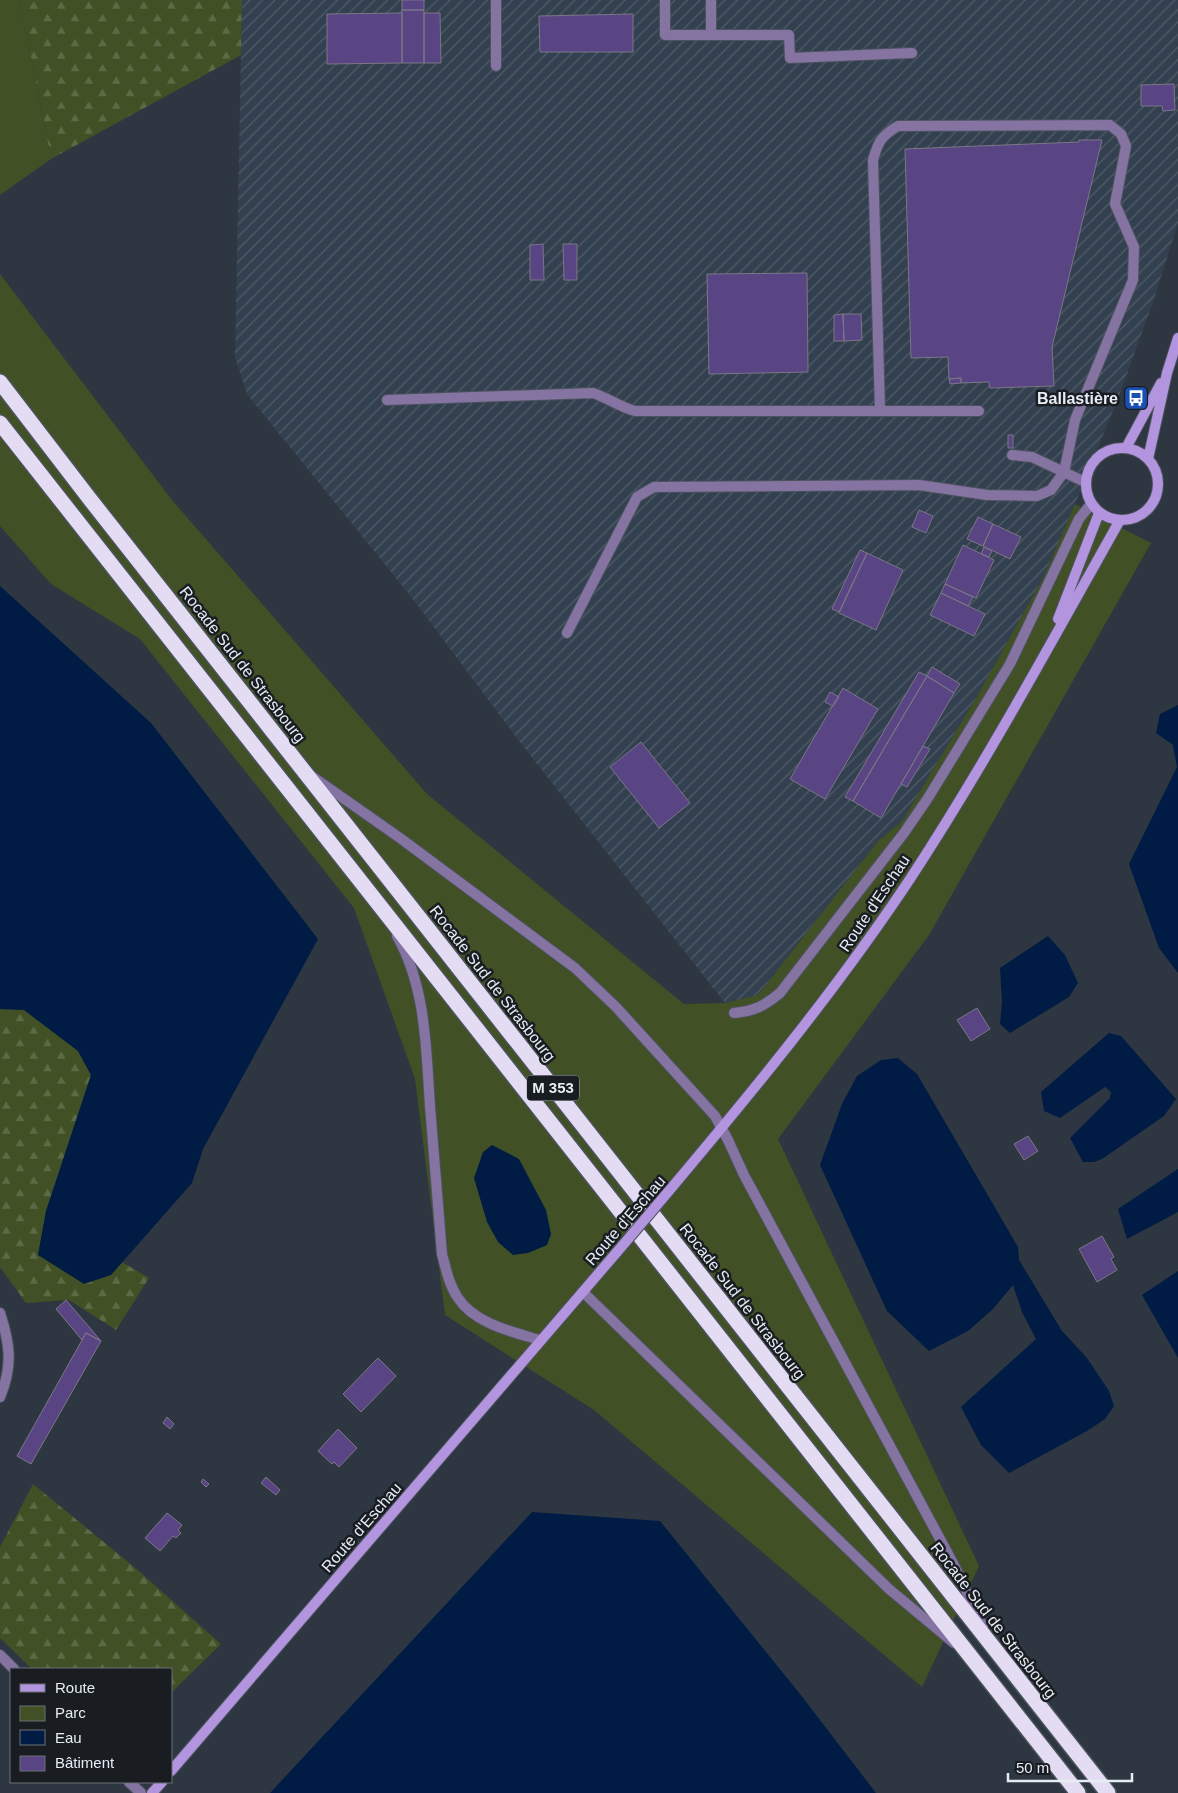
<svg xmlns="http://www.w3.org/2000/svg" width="1178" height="1793" viewBox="0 0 1178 1793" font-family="Arial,sans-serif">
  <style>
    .industrial { fill: url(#industrial-furrows) }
    .green { fill: #415125 }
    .forest { fill: url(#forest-firs) }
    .water { fill: #011c44 }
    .building { fill: #594484; stroke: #7b7786 }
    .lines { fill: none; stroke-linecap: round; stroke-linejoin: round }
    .lane-casing { stroke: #4b535d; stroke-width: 12 }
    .street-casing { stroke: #4b535d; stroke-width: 12 }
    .secondary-casing { stroke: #4b535d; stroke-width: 12 }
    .highway-casing { stroke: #4b535d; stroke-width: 18 }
    .lane { stroke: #8573a2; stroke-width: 10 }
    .street { stroke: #8573a2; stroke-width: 10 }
    .secondary { stroke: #b394df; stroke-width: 10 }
    .highway { stroke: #e4dcf3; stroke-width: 15 }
    .secondary-bridge-casing { stroke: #4b535d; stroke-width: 12; stroke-linecap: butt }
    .secondary-bridge { stroke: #b394df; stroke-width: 10 }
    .labels { text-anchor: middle; stroke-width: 5; stroke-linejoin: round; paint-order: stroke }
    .shield { fill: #191d22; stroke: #a8aeb4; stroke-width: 1 }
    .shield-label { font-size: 15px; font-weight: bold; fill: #e6ecf3 }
    .poi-label { font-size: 16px; font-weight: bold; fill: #e6ecf3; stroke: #191d22; text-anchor: end }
    .street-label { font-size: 16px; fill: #e6ecf3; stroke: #191d22 }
  </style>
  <defs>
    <pattern id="industrial-furrows" width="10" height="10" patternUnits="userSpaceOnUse" patternTransform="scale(1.25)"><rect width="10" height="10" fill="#33404f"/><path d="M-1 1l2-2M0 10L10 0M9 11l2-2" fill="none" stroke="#515c69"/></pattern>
    <pattern id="forest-firs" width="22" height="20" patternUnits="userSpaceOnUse" patternTransform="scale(1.25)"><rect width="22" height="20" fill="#415125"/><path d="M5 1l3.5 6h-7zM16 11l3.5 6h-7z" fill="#5c6a45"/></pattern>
  </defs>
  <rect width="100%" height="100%" fill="#2d3641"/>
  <!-- industrial -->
  <path class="industrial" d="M242,0H1178V223L1153,302L1119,396L1075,504L1043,578L975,700L902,821L878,841L758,995L725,1003L519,741L412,598L247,394L235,357Z"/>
  <!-- green -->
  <path class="green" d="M0,0H20L51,159L0,195Z
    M0,274L172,500L427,794L684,1004L725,1003L758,995L878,841L902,821L975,700L1043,578L1075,504L1151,543L929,935L778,1139L979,1566L922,1687L594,1410L445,1315L415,1079L354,908L140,639L51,584L0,526Z"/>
  <!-- forest -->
  <path class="forest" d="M20,0H242L241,55L51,159Z
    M0,1009L24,1010L78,1051L91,1075L46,1211L38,1255L111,1275L122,1262L149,1278L116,1330L69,1300L26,1303L0,1267Z
    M33,1484L133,1566L221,1644L171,1693V1669H32L0,1638V1547Z"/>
  <!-- water -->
  <path class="water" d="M0,586L151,723L318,939L203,1149L192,1183L111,1275L84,1284L38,1255L46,1211L91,1075L78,1051L24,1010L0,1009Z
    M1178,705V973L1159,948L1129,864L1177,767L1173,745L1156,733L1160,714Z
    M1048,936L1065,955L1078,983L1069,997L1010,1033L1000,1024L1002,1002L1000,968Z
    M1109,1033L1121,1036L1176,1099L1164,1116L1102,1159L1094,1162H1083L1070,1138L1110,1098L1111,1092L1105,1087L1060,1118L1044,1111L1041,1092Z
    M898,1058L917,1074L1018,1247L1019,1260L1062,1331L1087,1358L1109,1391L1114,1406L1105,1419L1087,1431L1009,1473L981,1445L961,1407L1036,1339L1022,1312L1013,1285L993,1309L968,1331L929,1351L887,1311L820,1165L842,1104L857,1076L881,1060Z
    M492,1145L519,1159L546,1210L551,1234L547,1245L528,1253L513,1255L498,1242L487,1222L474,1178L483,1152Z
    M1178,1169V1212L1127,1239L1118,1209Z
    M1178,1271V1358L1142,1295Z
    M532,1512L660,1521L800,1694L876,1793H270Z"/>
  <!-- building -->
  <path class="building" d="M402,0H424V10H402Z
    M402,10H424V63H402Z
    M402,13V63L327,64V14Z
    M424,13H440L441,63H424Z
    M633,14V52H540L539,16Z
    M1174,84L1175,110L1163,111L1162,106H1141V85Z
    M1079,140H1102L1052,347L1054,386L990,388L989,382L961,383V378L949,379L948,357L911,358L905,149L1079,142Z
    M543,244L544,280H530V245Z
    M563,244H577V280H564Z
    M807,273L808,372L709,374L707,274Z
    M843,314H861L862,340L844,341Z
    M843,314L844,341H834V315Z
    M961,378V383L950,384L949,379Z
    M1008,435H1013V448H1008Z
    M919,510L933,516L926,533L912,527Z
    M978,517L993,524L983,546L967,539Z
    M993,524L1021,537L1010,559L983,546Z
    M963,545L994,560L976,598L945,584Z
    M984,547L992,551L989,557L981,554Z
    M860,550L867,553L839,612L832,609Z
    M867,553L903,570L876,630L839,613Z
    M945,584L973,597L968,606L941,593Z
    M941,593L985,614L974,636L930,615Z
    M932,667L960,684L954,693L927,676Z
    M919,672L927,676L853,801L845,797Z
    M927,676L954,693L881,818L853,801Z
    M843,688L878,709L825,799L790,779Z
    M830,692L839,697L833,706L825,702Z
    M641,742L690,803L659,828L610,767Z
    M923,746L930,749L907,787L901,784Z
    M977,1008L990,1029L971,1041L957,1020Z
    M1028,1136L1038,1151L1024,1160L1014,1144Z
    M1102,1236L1114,1257L1111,1259L1117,1270L1097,1282L1079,1249Z
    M66,1300L101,1341L86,1333L82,1340L56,1309Z
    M86,1333L101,1341L31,1464L17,1456Z
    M378,1358L396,1376L361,1412L343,1394Z
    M167,1417L174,1424L170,1429L163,1423Z
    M338,1429L357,1448L339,1467L334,1462L332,1464L318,1451Z
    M266,1477L280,1490L276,1495L261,1483Z
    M203,1479L209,1484L206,1487L201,1482Z
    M167,1513L182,1525L178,1530L181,1533L176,1538L173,1536L160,1551L145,1538Z"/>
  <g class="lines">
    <defs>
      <path id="lane" d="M665,0V35H789L790,58L912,53
        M711,0V35
        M387,400L593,393C608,398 620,407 635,411H880
        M567,633L637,497L654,487L919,485L987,495L1037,496L1051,490L1064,472L1075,420L1133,280L1134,247L1115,204L1126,146L1121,134L1110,125L898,126C881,136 878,142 873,160L880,411H979
        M313,777L400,838L575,968L616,1007L715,1116L728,1140L744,1175L954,1565L983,1627
        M397,936C426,987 426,1048 430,1106C434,1155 438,1205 442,1254C446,1269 449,1285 458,1298C475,1324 513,1332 540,1340
        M583,1292L889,1589L954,1643
        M0,1313C10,1344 13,1366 0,1397
        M0,1655L14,1669
        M129,1782L141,1793"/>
      <path id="street" d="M496,0V66
        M1012,455L1032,457L1085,482
        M734,1013C755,1011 764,1006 780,993L904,833L928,798L1010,664L1079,519L1091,504"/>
      <path id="secondary" d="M1126,448L1161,383
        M1086 484a36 36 0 1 1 72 0a36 36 0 1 1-72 0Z
        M1148,459L1167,373L1178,338
        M1058,619L1099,513
        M668,1192C753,1091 837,989 910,879C986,763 1052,641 1120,520
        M171,1771L617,1252
        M152,1793L162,1782"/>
      <path id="highway" d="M0,382L89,498L1108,1793
        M0,423L1078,1793"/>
    </defs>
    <!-- lane casing -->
    <use href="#lane" class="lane-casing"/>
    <!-- street casing -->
    <use href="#street" class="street-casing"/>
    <!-- secondary casing -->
    <use href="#secondary" class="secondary-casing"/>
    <!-- highway casing -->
    <use href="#highway" class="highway-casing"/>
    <!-- lane -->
    <use href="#lane" class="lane"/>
    <!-- street -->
    <use href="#street" class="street"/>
    <!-- secondary -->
    <use href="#secondary" class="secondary"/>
    <!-- highway -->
    <use href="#highway" class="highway"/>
    <defs>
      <path id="secondary-bridge" d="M617,1252L668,1192"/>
    </defs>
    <!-- secondary-bridge casing -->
    <use href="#secondary-bridge" class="secondary-bridge-casing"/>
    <!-- secondary-bridge -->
    <use href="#secondary-bridge" class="secondary-bridge"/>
  </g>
  <!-- icons -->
  <defs>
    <symbol id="bus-square" viewBox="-11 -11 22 22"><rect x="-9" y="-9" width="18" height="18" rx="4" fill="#1a4fb4" stroke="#191d22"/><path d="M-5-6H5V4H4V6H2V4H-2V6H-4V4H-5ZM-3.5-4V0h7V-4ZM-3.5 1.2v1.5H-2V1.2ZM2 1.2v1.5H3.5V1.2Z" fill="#fff"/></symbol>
  </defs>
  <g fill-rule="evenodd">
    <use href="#bus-square" x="1122" y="384" width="28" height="28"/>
  </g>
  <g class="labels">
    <!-- shield labels -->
    <rect class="shield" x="527" y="1075.5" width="52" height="25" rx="4"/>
    <g class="shield-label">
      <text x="553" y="1093">M 353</text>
    </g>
    <!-- poi labels -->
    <g class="poi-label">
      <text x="1118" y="404">Ballastière</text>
    </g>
    <!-- street labels -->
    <g class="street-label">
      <text transform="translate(243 664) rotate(52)" y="6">Rocade Sud de Strasbourg</text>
      <text transform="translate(874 903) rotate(-56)" y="6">Route d'Eschau</text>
      <text transform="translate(493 983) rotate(52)" y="6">Rocade Sud de Strasbourg</text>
      <text transform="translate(625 1220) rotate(-49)" y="6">Route d'Eschau</text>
      <text transform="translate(743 1301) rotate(52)" y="6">Rocade Sud de Strasbourg</text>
      <text transform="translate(361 1527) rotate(-49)" y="6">Route d'Eschau</text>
      <text transform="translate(994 1620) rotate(52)" y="6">Rocade Sud de Strasbourg</text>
    </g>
  </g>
  <!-- legend -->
  <rect x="10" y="1668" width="162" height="115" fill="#191d22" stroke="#6b7076"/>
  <rect x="20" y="1684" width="25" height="8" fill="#b394df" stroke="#6b7076"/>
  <text x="55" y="1693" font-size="15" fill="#e6ecf3">Route</text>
  <rect x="20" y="1706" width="25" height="15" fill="#415125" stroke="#6b7076"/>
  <text x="55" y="1718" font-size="15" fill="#e6ecf3">Parc</text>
  <rect x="20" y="1730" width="25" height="15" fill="#011c44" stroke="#6b7076"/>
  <text x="55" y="1743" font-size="15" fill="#e6ecf3">Eau</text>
  <rect x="20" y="1756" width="25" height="15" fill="#594484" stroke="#6b7076"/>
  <text x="55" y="1768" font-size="15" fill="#e6ecf3">Bâtiment</text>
  <!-- scale -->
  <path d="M1008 1773v8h124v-8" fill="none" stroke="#e6ecf3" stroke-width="2.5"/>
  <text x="1016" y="1773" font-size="15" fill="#e6ecf3" stroke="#191d22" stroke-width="4" paint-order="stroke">50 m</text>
</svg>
